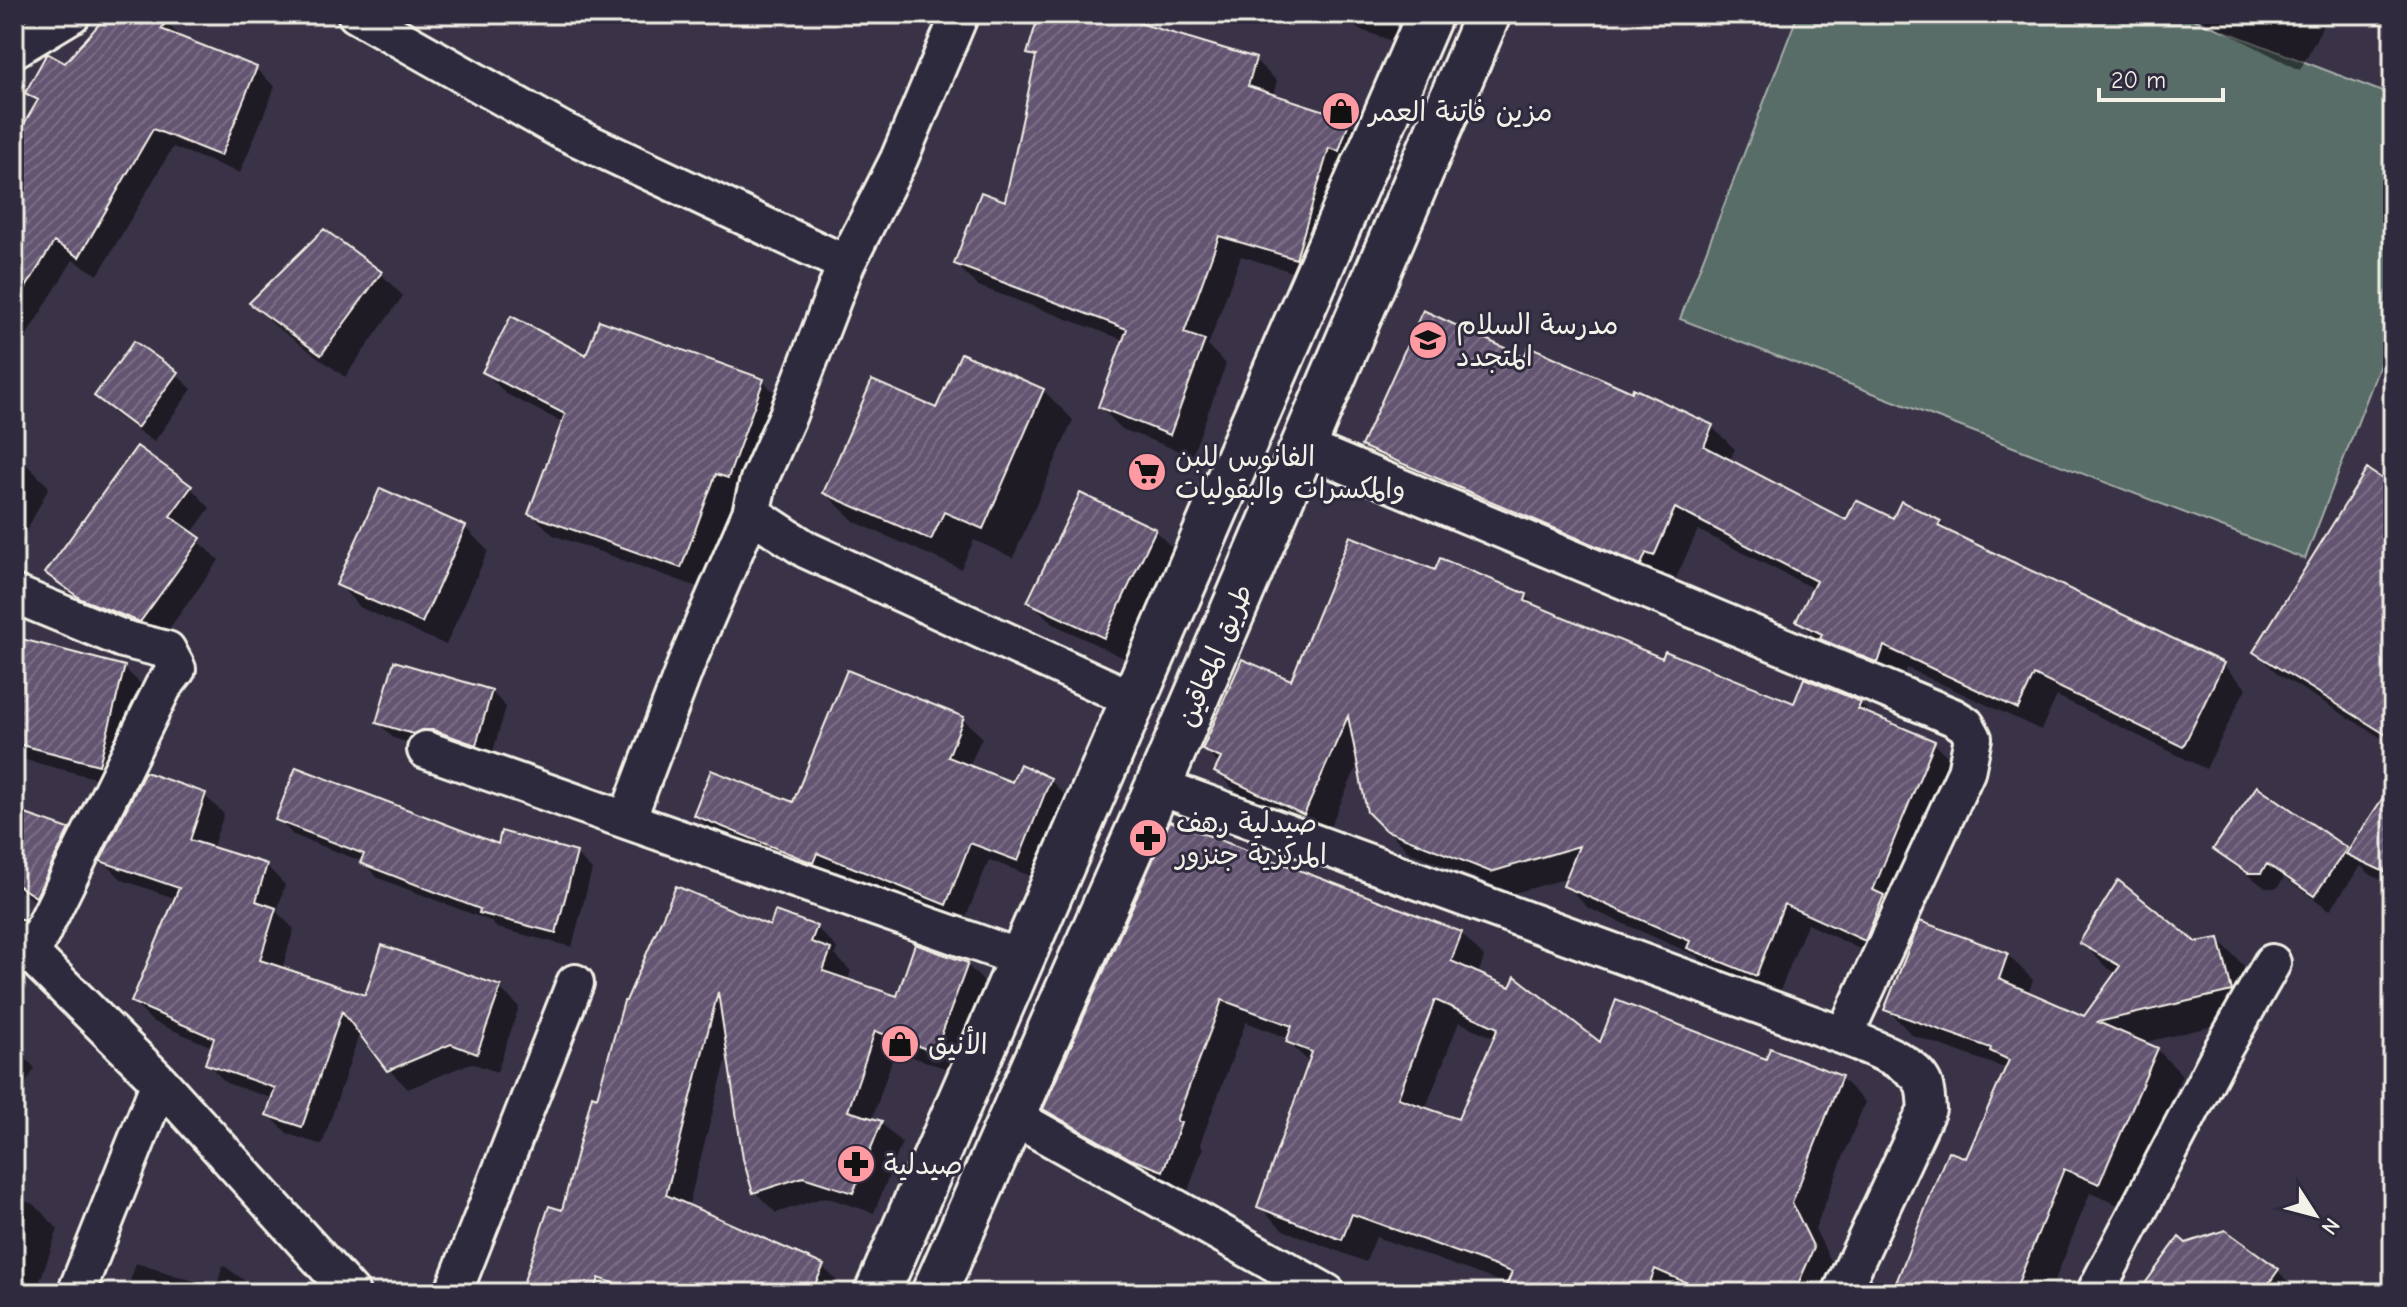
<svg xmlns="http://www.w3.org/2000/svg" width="2407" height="1307" viewBox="0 0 2407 1307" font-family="'Comic Neue','Playpen Sans Arabic',sans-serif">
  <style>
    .garden { fill: #586c67; stroke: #a6aea8; stroke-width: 2 }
    .shadow { fill: #0007; fill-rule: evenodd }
    .building { fill: url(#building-hatch); stroke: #f4f1e8; stroke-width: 2; fill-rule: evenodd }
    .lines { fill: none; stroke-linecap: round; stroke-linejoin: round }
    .street-casing { stroke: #f4f1e8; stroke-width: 42 }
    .secondary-casing { stroke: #f4f1e8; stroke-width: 50 }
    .street { stroke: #2f2a3d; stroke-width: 36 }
    .secondary { stroke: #2f2a3d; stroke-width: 44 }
    .labels { text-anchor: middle; stroke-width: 6; stroke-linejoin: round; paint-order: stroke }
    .poi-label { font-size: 28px; fill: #f4f1e8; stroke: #2f2a3d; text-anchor: start }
    .street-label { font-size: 28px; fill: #f4f1e8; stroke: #2f2a3d }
  </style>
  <defs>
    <pattern id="building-hatch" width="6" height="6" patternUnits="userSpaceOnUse" patternTransform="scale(2)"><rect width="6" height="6" fill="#645571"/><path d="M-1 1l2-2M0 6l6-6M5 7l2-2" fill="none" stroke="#7b6e85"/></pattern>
  </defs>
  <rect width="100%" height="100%" fill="#3a3347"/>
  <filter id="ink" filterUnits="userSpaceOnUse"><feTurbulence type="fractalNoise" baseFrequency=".0125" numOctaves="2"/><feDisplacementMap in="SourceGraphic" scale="16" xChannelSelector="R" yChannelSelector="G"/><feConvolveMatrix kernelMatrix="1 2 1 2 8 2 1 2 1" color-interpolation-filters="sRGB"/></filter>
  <g filter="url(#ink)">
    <!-- garden -->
    <path class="garden" d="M1798,14H2180L2393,96V331L2305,559L1680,319Z"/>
    <!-- shadow -->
    <path class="shadow" d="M110,14L166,22L184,40L255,68L275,87L240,173L173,147L98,275L73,260L14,356V145L38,104L28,93L66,65Z
      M1041,14H1102L1255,60L1277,81L1273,96L1349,121L1371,142L1318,280L1241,256L1208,346L1226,364L1192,456L1122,429L1100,407L1124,340L978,286L956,264L1006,203L1037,61L1029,53Z
      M1343,14H1408L1398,43L1358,29Z
      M2191,14H2329L2300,70Z
      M380,273L403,296L345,377L275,326L252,303Z
      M587,358L763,381L785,403L738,495L703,589L553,535L531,513L564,423L506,394L484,371Z
      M1525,359L1712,427L1735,449L1729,462L1847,523L1894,521L1940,522L1953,536L2223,665L2246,688L2206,769L2057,696L2041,730L1907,668L1900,684L1821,643L1799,621L1814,589L1698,530L1676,578L1669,574L1664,586L1386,468L1363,445Z
      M176,374L192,389L154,442L112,412L96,396Z
      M1043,390L1073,420L1013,558L974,540L961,569L855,522L825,493L937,411Z
      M14,457L26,464L49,487L14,556Z
      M191,488L210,508L191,534L219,560L161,640L103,618L68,593L48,573Z
      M2393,488V741L2391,744L2278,674L2255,652Z
      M1081,496L1155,531L1179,554L1128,660L1053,624L1030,601Z
      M465,527L488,551L446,645L361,608L338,584Z
      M1436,573L1526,596L1540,609L1663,660L1795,705L1860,703L1876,719L1934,743L1956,765L1887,962L1807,924L1778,996L1712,970L1697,956L1588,908L1566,885L1569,878L1514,893L1409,852L1369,811L1359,762L1326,836L1239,794L1216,772L1220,765L1204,750Z
      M14,639L124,668L144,687L118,784L14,757Z
      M848,673L963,719L982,737L969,767L1013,784L1050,780L1068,798L1036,878L989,860L964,922L835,870L831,880L713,833L695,814L794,805Z
      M491,691L506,707L491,759L429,749L393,738L378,722Z
      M2393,786V886L2371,875L2361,866L2330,910L2284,878L2277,888H2266L2232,864L2216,848L2346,849L2349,853Z
      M204,795L224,814L212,849L266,865L285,885L277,912L294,929L282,969L366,997L500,988L519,1007L497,1072L471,1063L408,1089L388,1069L360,1032L322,1145L288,1134L268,1114L274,1099L226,1083L207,1063L212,1047L152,1021L133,1002L177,899L122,880L103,860Z
      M14,813L68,831L84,846L52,911L14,888Z
      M278,819L576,854L592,870L572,947L497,928L490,921L378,878L361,861L293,835Z
      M1171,824L1461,933L1484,957L1478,975L1601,1045L1767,1061L1841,1078L1865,1102L1815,1229L1837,1273L1828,1293H1505L1509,1285L1376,1237L1366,1262L1283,1230L1260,1207L1310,1063L1288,1042L1289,1039L1246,1022L1200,1144L1203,1148L1187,1194L1157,1182L1069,1132L1045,1109ZM1459,1022L1496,1039L1459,1122L1425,1110Z
      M2393,901V934L2382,923Z
      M816,927L837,948L835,955L851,971L847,982L898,999L966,964L987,985L956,1072L895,1051L872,1120L881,1123L902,1143L874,1213L825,1197L776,1213L755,1192L729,1050L688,1207L823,1267L843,1287L841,1293H522L564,1213L598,1099L771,929Z
      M2219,940L2244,966L2256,1016L2142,1043L2157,1049L2182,1075L2125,1208L2090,1193L2050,1293H1894L1967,1161L2007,1069L1912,1035L1887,1009L2007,954L2033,980L2028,994L2085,1018L2117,974L2107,968L2082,943L2195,944Z
      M14,1047L35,1068L14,1104Z
      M14,1198L34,1204L58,1229L36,1293H14Z
      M2186,1245L2278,1271L2299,1293H2154Z
      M136,1263L216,1288L223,1265L262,1293H126Z"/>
    <!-- building -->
    <path class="building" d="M108,14H133L167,21L161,29L257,67L221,156L153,129L79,257L54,242L14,307V141L38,100L25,93L47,53L65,63Z
      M1039,14H1109L1256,58L1248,86L1350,119L1339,151L1329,148L1296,259L1219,236L1184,333L1205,340L1170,435L1098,407L1127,329L954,264L981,192L1005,201L1036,56L1027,54Z
      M324,229L382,272L321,355L249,303Z
      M1423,310L1524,357L1529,346L1632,392L1633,388L1713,425L1704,446L1846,520L1856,500L1893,518L1901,501L1941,521L1938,526L2224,663L2183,747L2034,675L2018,709L1884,646L1878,663L1820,639L1822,634L1796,621L1816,581L1675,508L1654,556L1646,553L1641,565L1361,446Z
      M511,316L586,355L599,320L764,379L728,478L716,474L681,568L528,514L565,414L482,372Z
      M134,341L178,372L137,428L94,396Z
      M961,353L1044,389L983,529L944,512L931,540L823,493L872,380L936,408Z
      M137,446L192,486L170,516L201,538L140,622L81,599L45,573Z
      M2367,469L2393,486V739L2253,652Z
      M380,488L466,526L422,623L336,585Z
      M1080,493L1156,529L1104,638L1027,602Z
      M1350,536L1435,570L1440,558L1527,594L1525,601L1662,658L1665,651L1794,703L1804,678L1861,702L1858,709L1935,741L1873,890L1884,895L1865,941L1784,904L1756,976L1687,948L1690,941L1563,886L1579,846L1491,872L1385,830L1367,812L1348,716L1304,815L1214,772L1221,758L1202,750L1242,659L1291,680Z
      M14,637L125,666L99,765L14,743Z
      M394,661L492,690L476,745L433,730H421L413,734L376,723Z
      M847,670L964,717L948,757L1012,782L1020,764L1051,778L1018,861L970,843L946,905L817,853L813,863L693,815L711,770L793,802Z
      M296,767L498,844L501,831L577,852L556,933L479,913L480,909L360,863L364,854L275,820Z
      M145,772L206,793L190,840L267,864L256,901L276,908L260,960L365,995L382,945L501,986L477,1054L451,1044L387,1071L342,1011L302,1127L266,1115L275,1088L205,1064L214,1038L131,1002L179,888L100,861Z
      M2393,782V876L2346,854Z
      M2257,786L2347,848L2314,896L2267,864L2261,873H2248L2213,849Z
      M14,810L69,829L36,897L14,883Z
      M1170,821L1462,932L1451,961L1510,987L1515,976L1600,1042L1616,1000L1766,1059L1770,1048L1842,1076L1792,1203L1814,1248L1794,1293H1710L1655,1269L1646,1293H1503L1512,1272L1352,1214L1342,1240L1257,1207L1312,1052L1286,1042L1292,1026L1222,1000L1176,1121L1181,1123L1163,1171L1131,1159L1043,1109ZM1435,1000L1498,1028L1458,1119L1398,1098Z
      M2118,880L2196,942L2219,938L2232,991L2098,1022L2158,1048L2099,1184L2064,1169L2014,1293H1892L1948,1151L1966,1158L2009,1060L1990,1051L1991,1048L1884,1010L1920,921L2008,953L1999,979L2084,1016L2120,966L2079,943Z
      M676,886L770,926L775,911L817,926L811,942L831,949L823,971L897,996L915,944L968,963L935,1052L875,1031L848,1111L882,1121L853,1193L803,1177L753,1193L743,1159L718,992L666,1195L824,1265L811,1293H641L599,1278L594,1293H520L549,1206L562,1210L592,1095L597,1097L624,1001H626Z
      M2225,1230L2279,1269L2262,1293H2138L2179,1237L2186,1243Z"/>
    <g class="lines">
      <defs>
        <path id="street" d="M356,14L561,130L846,264
          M960,14L899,159L846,264L788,415L759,480L751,513L807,550L1132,699
          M14,49L72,14
          M1303,447L1953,717L1966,725L1973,738L1966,772L1844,1036
          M14,594L123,639L167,650L177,669L163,687L31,954
          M426,750L1020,958
          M1158,786L1844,1036C1866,1046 1912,1060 1923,1083C1926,1089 1926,1101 1927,1109L1841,1293
          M627,820L687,662L751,513
          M15,938L160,1082L351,1293
          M1012,1116L1327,1293
          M76,1293L160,1082
          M453,1293L575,983
          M2095,1293L2219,1056L2272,963"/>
        <path id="secondary" d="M877,1293L1430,14
          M934,1293L1166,768L1488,14"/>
      </defs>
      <!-- street casing -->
      <use href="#street" class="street-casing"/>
      <!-- secondary casing -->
      <use href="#secondary" class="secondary-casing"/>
      <!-- street -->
      <use href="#street" class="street"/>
      <!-- secondary -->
      <use href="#secondary" class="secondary"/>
    </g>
  </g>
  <!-- icons -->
  <defs>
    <symbol id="shop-disc" viewBox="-11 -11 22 22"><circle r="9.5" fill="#ff9aa2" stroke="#2f2a3d"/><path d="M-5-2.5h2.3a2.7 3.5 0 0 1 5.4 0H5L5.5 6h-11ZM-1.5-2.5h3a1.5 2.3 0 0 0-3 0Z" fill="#111"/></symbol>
    <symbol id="school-disc" viewBox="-11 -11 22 22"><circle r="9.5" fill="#ff9aa2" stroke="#2f2a3d"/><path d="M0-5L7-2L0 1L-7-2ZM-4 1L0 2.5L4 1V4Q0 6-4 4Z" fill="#111"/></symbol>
    <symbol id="supermarket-disc" viewBox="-11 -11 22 22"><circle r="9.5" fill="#ff9aa2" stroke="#2f2a3d"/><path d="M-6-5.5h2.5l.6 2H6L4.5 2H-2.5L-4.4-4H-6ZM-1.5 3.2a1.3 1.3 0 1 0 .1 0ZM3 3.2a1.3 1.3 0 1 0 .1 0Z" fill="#111"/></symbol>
    <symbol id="pharmacy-disc" viewBox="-11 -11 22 22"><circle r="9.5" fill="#ff9aa2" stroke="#2f2a3d"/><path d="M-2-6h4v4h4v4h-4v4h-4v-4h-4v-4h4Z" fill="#111"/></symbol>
  </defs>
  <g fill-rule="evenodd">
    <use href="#shop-disc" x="1319" y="89" width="44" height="44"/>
    <use href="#school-disc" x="1406" y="318" width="44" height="44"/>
    <use href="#supermarket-disc" x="1125" y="450" width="44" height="44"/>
    <use href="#pharmacy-disc" x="1126" y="816" width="44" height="44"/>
    <use href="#shop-disc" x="878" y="1022" width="44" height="44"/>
    <use href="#pharmacy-disc" x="834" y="1142" width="44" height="44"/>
  </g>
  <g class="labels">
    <!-- poi labels -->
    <g class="poi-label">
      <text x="1369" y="121">مزين فاتنة العمر</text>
      <text x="1456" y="334">مدرسة السلام<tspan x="1456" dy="32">المتجدد</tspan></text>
      <text x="1175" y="466">الفانوس للبن<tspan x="1175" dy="32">والمكسرات والبقوليات</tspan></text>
      <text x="1176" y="832">صيدلية رهف<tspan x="1176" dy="32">المركزية جنزور</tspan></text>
      <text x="928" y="1054">الأنيق</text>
      <text x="884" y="1174">صيدلية</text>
    </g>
    <!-- street labels -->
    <g class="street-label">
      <text transform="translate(1214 655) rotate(-67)" y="10">طريق المعاقين</text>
    </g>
  </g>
  <!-- margin -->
  <rect width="2407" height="1307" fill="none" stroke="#2f2a3d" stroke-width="48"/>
  <rect x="24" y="24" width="2359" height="1259" fill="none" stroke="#f4f1e8" stroke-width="3" filter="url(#ink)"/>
  <!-- north arrow -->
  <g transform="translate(2315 1215) rotate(126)" stroke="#2f2a3d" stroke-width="6" paint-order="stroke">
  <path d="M0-6L14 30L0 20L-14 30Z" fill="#f4f1e8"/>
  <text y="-12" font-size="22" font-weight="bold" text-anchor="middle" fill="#f4f1e8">N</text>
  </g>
  <!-- scale -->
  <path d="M2099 88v12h124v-12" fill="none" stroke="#f4f1e8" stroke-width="4"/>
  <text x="2111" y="88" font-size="24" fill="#f4f1e8" stroke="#2f2a3d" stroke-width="6" paint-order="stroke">20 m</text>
</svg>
